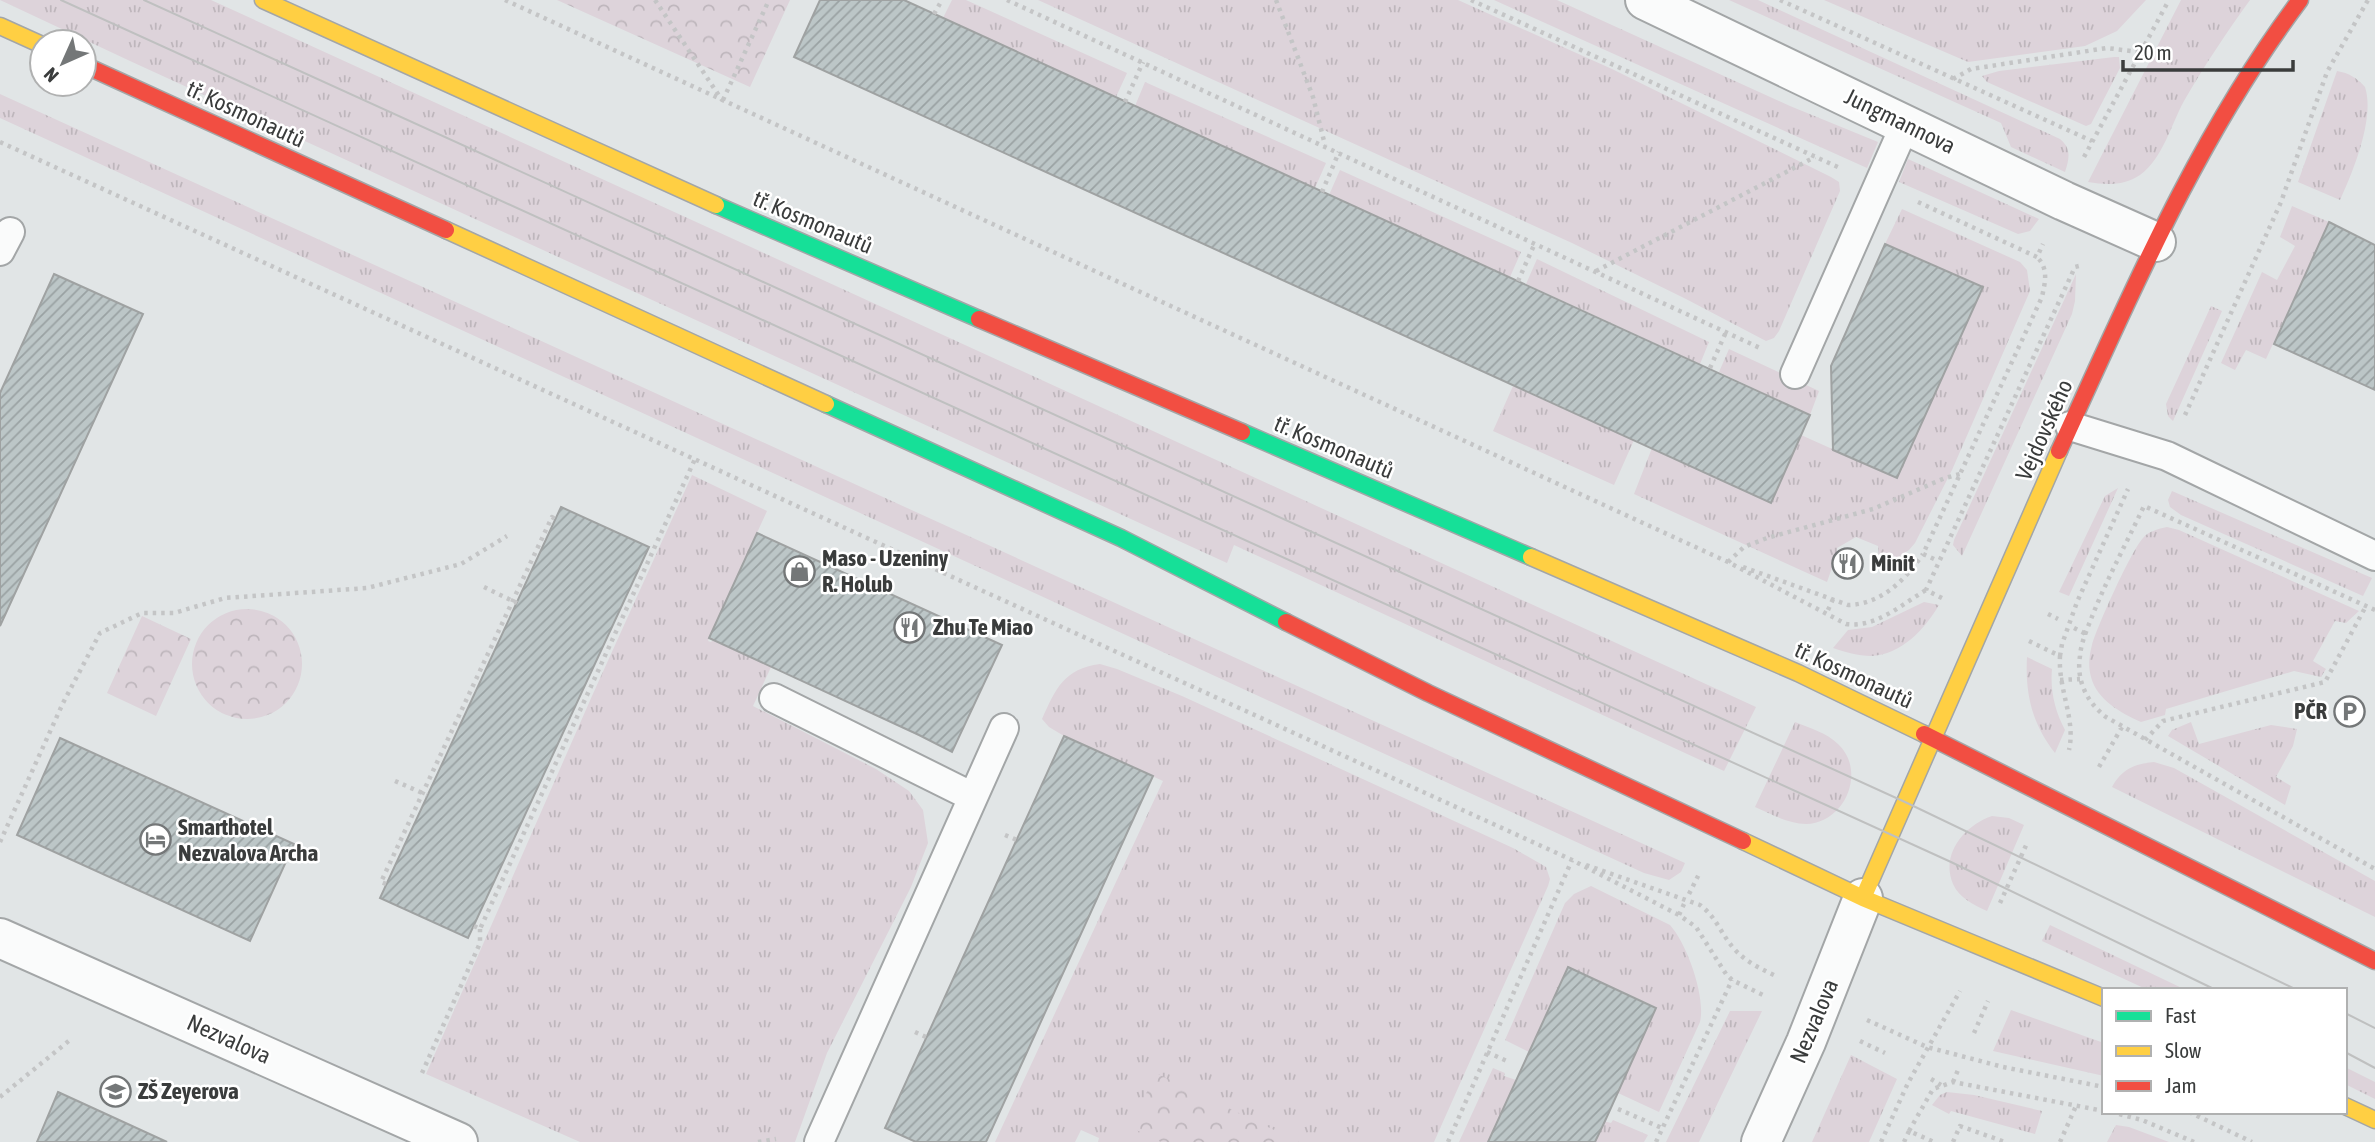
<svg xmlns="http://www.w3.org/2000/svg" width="2375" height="1142" viewBox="0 0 2375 1142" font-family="'Asap Condensed',sans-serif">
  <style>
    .grass { fill: url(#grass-tufts) }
    .park { fill: url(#park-crowns) }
    .building { fill: url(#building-hatch); stroke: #9fa2a2; stroke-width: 2 }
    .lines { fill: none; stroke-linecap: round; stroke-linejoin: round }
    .lane-casing { stroke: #a3a6a7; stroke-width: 32 }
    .street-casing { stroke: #a3a6a7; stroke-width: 42 }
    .fast-casing { stroke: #a3a6a7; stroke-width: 19 }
    .slow-casing { stroke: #a3a6a7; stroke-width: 19 }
    .jam-casing { stroke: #a3a6a7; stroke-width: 19 }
    .path { stroke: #c4c5c6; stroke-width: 4.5; stroke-dasharray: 3.5 5; stroke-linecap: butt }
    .lane { stroke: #fafbfb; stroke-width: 28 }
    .street { stroke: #fafbfb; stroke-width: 38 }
    .fast { stroke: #16e098; stroke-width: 16 }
    .slow { stroke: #ffcf43; stroke-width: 16 }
    .jam { stroke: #f24e42; stroke-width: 16 }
    .tram { stroke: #bfc0c0; stroke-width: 2 }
    .labels { text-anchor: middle; stroke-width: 5; stroke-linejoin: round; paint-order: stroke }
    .street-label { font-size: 23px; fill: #3a3c3c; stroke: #fff }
    .poi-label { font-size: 23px; font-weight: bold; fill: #3a3c3c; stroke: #fff; text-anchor: start }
  </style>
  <defs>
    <pattern id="grass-tufts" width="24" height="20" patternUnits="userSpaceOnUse" patternTransform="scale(1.75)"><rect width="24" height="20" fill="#ddd3da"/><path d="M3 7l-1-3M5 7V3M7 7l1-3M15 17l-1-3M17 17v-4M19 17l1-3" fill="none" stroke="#beb6bc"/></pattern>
    <pattern id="park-crowns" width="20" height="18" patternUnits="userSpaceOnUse" patternTransform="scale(1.75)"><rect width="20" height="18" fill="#ddd3da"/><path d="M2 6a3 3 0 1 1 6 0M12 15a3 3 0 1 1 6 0" fill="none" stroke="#beb6bc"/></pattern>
    <pattern id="building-hatch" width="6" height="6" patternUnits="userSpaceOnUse" patternTransform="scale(1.75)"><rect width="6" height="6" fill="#bcc6c7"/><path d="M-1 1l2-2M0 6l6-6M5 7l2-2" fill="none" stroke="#9aa2a3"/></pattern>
  </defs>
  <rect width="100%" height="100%" fill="#e1e5e6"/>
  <!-- grass -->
  <path class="grass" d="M0,0H211L1756,707L1724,771L1234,545L1227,563L130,61Z
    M952,0H966L1127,73L1116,97L943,18Z
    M1038,0H1458L1612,69L1831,177L1839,182L1840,191L1779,331L1774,338L1766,341L1686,299L1572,243Z
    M1494,0H1557L1790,106L1878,142L1867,168Z
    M1729,0H1758L2060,139C2072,149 2069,159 2065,172L2011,147L2001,123Z
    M1824,0H2146L2117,31L2085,46L1968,62Z
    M2181,0H2250C2227,32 2204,66 2184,101C2171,125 2163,158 2140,175C2124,186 2106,185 2088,182Z
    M2114,57H2119L2120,68L2091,124L2086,126L1987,82L1982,76L1999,71Z
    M2337,71C2349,73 2357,78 2365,87C2375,117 2354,170 2340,200L2298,182Z
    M1145,82L1326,163L1315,188L1135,106Z
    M0,94L1685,863L1681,872L1669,880L1644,873L0,118Z
    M1908,159L2039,219L2030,231L2018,234L1899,182Z
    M1340,170L1521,252L1510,277L1329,195Z
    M2292,206L2329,222L2266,359L2246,350L2235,370L2221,363L2262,272L2277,280L2295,246L2280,237Z
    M1902,209L2020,262L2027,270L2030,291L1952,470L1915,543L1909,550L1880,569L1878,546L1856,537L1837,548V563L1834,562L1827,582L1634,494L1652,448L1801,435L1897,478L1983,288L1885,244Z
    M1537,259L1709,342L1700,364L1526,284Z
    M2076,274L2075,301L2072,314L1962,556L1953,545L1954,540Z
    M2211,306L2222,311L2173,421L2168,416L2166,404Z
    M1729,349L1819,391L1810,415L1719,372Z
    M1513,386L1634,440L1614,485L1493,431Z
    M692,475L767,511L708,641L711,642L713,640L771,667L753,706L876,769L909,791L923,810L928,843L911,887L827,1053L795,1142H580L426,1074L592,696Z
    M2118,488L2069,596L2059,592L2105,496Z
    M2172,491L2372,578L2363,596L2181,515L2170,507L2168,500Z
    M2167,527L2179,530L2359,611L2346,623L2335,621L2313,661L2326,669L2321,677L2294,671L2166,709L2165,715L2141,722C2121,713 2097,700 2091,677C2088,666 2089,656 2092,645C2097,627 2131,551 2143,538C2149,531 2158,529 2167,527Z
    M1924,602L1939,605C1925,629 1901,655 1871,656C1858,656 1845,652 1833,648L1848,630L1872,627Z
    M2027,657L2052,669C2050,691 2055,711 2065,730L2055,753C2032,724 2025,694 2027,657Z
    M1100,664L1117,669L1182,696L1513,848L1546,867L1550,879L1548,886L1434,1142H1098L1099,1138L1081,1130L1075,1142H995L1163,781L1064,736L1049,727L1042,719C1056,688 1064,669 1100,664Z
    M1795,722C1810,728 1827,733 1838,744C1867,771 1845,823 1806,824C1789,824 1771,814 1755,807Z
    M2191,722L2199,744L2271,725L2297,729L2293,746L2276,777L2291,786L2285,805L2168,736L2172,730Z
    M2154,762L2174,768L2375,881V917L2112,787C2122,769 2134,764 2154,762Z
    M1992,816L2009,818L2024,825L1987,911C1974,905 1959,898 1953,884C1940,854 1965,825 1992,816Z
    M1591,886L1670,925C1687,944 1706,997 1700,1022L1659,1112L1618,1093L1656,1007L1568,967L1529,1052L1505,1040L1565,903L1574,894Z
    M2050,925L2186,990H2148L2042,941Z
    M2011,1010L2104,1043V1076L1993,1051Z
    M1730,1011H1762L1699,1142H1666Z
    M1851,1055L1897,1079L1869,1142H1812Z
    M2345,1067L2375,1082V1099L2345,1084Z
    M1493,1068L1505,1073L1504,1076L1516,1080L1488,1142H1459Z
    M1947,1092L1974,1095L2042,1111L2035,1134L1951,1111L1949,1114L1932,1105L1940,1095Z
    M1613,1120L1648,1135L1644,1142H1595L1604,1121L1611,1123Z
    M2116,1125L2129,1127L2169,1142H2107Z"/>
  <!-- park -->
  <path class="park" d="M557,0H790L750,87Z
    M192 664a55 55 0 1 1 110 0a55 55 0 1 1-110 0Z
    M142,616L191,639L156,716L107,693Z
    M1156,1073L1299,1142H1161L1130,1127Z"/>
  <!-- building -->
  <path class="building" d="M820,0H904L1810,415L1771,503L794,57Z
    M2329,222L2375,245V390L2274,344Z
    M1885,244L1983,287L1897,478L1833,450L1831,366Z
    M54,274L143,314L0,626V393Z
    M561,507L649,547L468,938L380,898Z
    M757,533L1002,645L952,752L919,735L709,638Z
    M1064,736L1153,776L986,1142H916L885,1128Z
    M60,738L294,844L250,941L17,835Z
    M1568,967L1656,1008L1605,1121L1595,1142H1488Z
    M58,1092L167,1142H37Z"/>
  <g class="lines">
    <defs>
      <path id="lane" d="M0,251L10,232
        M1795,374L1906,123
        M2070,426L2167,456L2375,556
        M774,698L973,797
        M819,1142L1004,728"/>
      <path id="street" d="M1645,0L2064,201L2156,242
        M0,938L458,1142
        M1761,1142L1806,1042L1863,898"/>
      <path id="fast" d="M716,205L979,319
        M826,404L1121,538L1286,622
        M1242,432L1531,557"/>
      <path id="slow" d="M263,0L716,205
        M0,26L42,45
        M446,230L826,404
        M1531,557L1798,673L1924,734
        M1743,841L1863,898L2104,998
        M1863,898L2059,451
        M2345,1106L2375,1120"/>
      <path id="jam" d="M84,65L446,230
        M979,319L1242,432
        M2059,451C2130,296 2197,137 2300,0
        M1286,622L1428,693L1743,841
        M1924,734L2375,961"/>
    </defs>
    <!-- lane casing -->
    <use href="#lane" class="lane-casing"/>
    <!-- street casing -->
    <use href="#street" class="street-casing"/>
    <!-- fast casing -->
    <use href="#fast" class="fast-casing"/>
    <!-- slow casing -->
    <use href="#slow" class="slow-casing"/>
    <!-- jam casing -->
    <use href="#jam" class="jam-casing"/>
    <!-- path -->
    <path class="path" d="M505,0L1728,562L1846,624C1876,628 1901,605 1926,590
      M655,0L722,100
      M1007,0L1760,348
      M1276,0L1313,97L1325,145
      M1471,0L1840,168
      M1780,0L2092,141
      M934,14L942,0
      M1953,79L1971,69L2107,48L2139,52
      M723,100L769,0
      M1125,102L1143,62
      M0,142L1572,860L1679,915
      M2084,157L2169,0
      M1322,192L1339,152
      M1918,202L2037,257L2043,244
      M1596,271L1815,157
      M1518,281L1535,243
      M1710,368L1726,332
      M2185,415L2281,202L2327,72L2368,0
      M1934,559L1923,554L2042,297C2045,282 2049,269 2037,257
      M1728,562L1744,547L1767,538L1873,509L1945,478L1960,474
      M1743,567L1848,605C1882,604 1905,580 1923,554
      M484,587L517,603
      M1942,598L1926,590L2075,267L2083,265
      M1828,610L1833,599
      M2375,610L2144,506C2127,542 2108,577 2093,614C2088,627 2081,642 2080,656C2076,681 2087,702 2106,717L2375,869
      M2048,614L2058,619
      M2074,628L2086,634
      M2029,641L2060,656C2058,690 2076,719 2069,750
      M2060,656L2062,644L2077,602L2128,489
      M2060,680L2080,679
      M2145,740L2163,721L2325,682L2366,606
      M2099,767L2122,727
      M395,781L427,795
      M1005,835L1017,840
      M0,842L63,703L100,633L142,613H174L225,598L367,588L461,564L507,536
      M1586,865L1700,905C1715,916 1720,931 1731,945C1743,961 1761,969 1778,977
      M386,884L381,882L552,517L555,519
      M1689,894L1699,874
      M2000,903L2028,841
      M1684,904L1679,915L1696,927L1726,974L1732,980L1765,996
      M474,926L480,929L695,459
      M1867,1020L1927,1047L2003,1067L2104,1087
      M915,1032L926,1037
      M1974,1033L1988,1001
      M1860,1041L1885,1053
      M1487,1052L1509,1062
      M422,1073L480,943V929
      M1931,1079L1941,1085
      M1953,1082L1958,1070
      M0,1097L70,1040
      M1618,1109L1662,1128
      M2111,1112L2142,1120L2194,1142
      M2189,1112L2252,1142
      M1909,1131L1933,1089L1953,1082L2104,1111
      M758,1142L776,1139
      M1448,1142L1572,860
      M1656,1142L1732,980
      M1881,1142L1908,1083L1960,991
      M1904,1142L1909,1131L1934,1142
      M1953,1142L1960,1126L2005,1142
      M2060,1142L2076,1106"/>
    <!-- lane -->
    <use href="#lane" class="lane"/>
    <!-- street -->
    <use href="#street" class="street"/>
    <!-- fast -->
    <use href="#fast" class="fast"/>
    <!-- slow -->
    <use href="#slow" class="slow"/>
    <!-- jam -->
    <use href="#jam" class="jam"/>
    <!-- tram -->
    <path class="tram" d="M61,0L1951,862L2216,990
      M144,0L1905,802L2297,990
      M2345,1013L2375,1028
      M2345,1052L2375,1068"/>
  </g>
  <!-- icons -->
  <defs>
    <symbol id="restaurant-ring" viewBox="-11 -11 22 22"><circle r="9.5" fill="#fff" stroke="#747778" stroke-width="1.5"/><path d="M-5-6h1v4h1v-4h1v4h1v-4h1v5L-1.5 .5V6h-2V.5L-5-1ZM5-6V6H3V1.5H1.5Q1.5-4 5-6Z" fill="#747778"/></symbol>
    <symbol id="shop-ring" viewBox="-11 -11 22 22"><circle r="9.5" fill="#fff" stroke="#747778" stroke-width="1.5"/><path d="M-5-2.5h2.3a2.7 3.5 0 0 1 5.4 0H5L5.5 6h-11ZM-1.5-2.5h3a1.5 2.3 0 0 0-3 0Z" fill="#747778"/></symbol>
    <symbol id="parking-ring" viewBox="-11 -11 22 22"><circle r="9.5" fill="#fff" stroke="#747778" stroke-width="1.5"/><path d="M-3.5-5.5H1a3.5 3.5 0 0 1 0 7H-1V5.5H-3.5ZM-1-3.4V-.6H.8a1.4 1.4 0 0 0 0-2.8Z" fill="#747778"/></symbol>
    <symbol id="hotel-ring" viewBox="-11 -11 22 22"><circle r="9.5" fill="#fff" stroke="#747778" stroke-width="1.5"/><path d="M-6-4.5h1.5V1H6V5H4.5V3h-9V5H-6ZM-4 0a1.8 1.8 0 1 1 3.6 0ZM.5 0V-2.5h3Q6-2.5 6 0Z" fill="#747778"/></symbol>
    <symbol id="school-ring" viewBox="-11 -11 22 22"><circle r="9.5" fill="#fff" stroke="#747778" stroke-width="1.5"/><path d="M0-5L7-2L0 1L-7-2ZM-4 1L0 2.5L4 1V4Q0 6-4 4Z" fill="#747778"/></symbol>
  </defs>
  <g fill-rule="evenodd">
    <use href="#restaurant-ring" x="1830" y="546" width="35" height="35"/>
    <use href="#shop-ring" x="782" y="554" width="35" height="35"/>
    <use href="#restaurant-ring" x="892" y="610" width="35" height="35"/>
    <use href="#parking-ring" x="2332" y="694" width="35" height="35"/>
    <use href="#hotel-ring" x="138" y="822" width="35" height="35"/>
    <use href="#school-ring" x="98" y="1074" width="35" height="35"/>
  </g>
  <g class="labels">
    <!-- street labels -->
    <g class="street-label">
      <text transform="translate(246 114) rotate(25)" y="8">tř. Kosmonautů</text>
      <text transform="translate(1900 121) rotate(26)" y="8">Jungmannova</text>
      <text transform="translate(813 222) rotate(23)" y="8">tř. Kosmonautů</text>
      <text transform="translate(2044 430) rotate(-66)" y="8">Vejdovského</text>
      <text transform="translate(1334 447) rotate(23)" y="8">tř. Kosmonautů</text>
      <text transform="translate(1854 675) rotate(25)" y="8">tř. Kosmonautů</text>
      <text transform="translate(1814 1021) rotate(-67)" y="8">Nezvalova</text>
      <text transform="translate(229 1039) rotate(24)" y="8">Nezvalova</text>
    </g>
    <!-- poi labels -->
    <g class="poi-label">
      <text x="822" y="566">Maso - Uzeniny<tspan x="822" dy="26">R. Holub</tspan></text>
      <text x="1871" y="571">Minit</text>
      <text x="933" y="635">Zhu Te Miao</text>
      <text x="2327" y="719" text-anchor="end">PČR</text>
      <text x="178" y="835">Smarthotel<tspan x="178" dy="26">Nezvalova Archa</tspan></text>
      <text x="138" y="1099">ZŠ Zeyerova</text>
    </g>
  </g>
  <!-- legend -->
  <rect x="2102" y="988" width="245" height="126" fill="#ffffff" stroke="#b0b1b1" stroke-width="2"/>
  <rect x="2116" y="1011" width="35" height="10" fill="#16e098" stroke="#b0b1b1" stroke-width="2"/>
  <text x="2165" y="1023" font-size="21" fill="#3a3c3c">Fast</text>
  <rect x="2116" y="1046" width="35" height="10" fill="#ffcf43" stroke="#b0b1b1" stroke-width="2"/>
  <text x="2165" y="1058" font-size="21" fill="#3a3c3c">Slow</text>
  <rect x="2116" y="1081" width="35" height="10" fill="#f24e42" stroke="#b0b1b1" stroke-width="2"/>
  <text x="2165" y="1093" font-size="21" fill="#3a3c3c">Jam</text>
  <!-- north arrow -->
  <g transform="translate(63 63) rotate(225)"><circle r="33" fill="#ffffff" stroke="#b0b1b1" stroke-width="2"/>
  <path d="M0-5L12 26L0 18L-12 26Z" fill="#747778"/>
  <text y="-10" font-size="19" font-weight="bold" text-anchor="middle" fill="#3a3c3c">N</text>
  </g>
  <!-- scale -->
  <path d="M2123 60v10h170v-10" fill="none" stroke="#3a3c3c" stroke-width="3.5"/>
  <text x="2134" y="60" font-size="21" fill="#3a3c3c" stroke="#ffffff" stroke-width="5" paint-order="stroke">20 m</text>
</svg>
